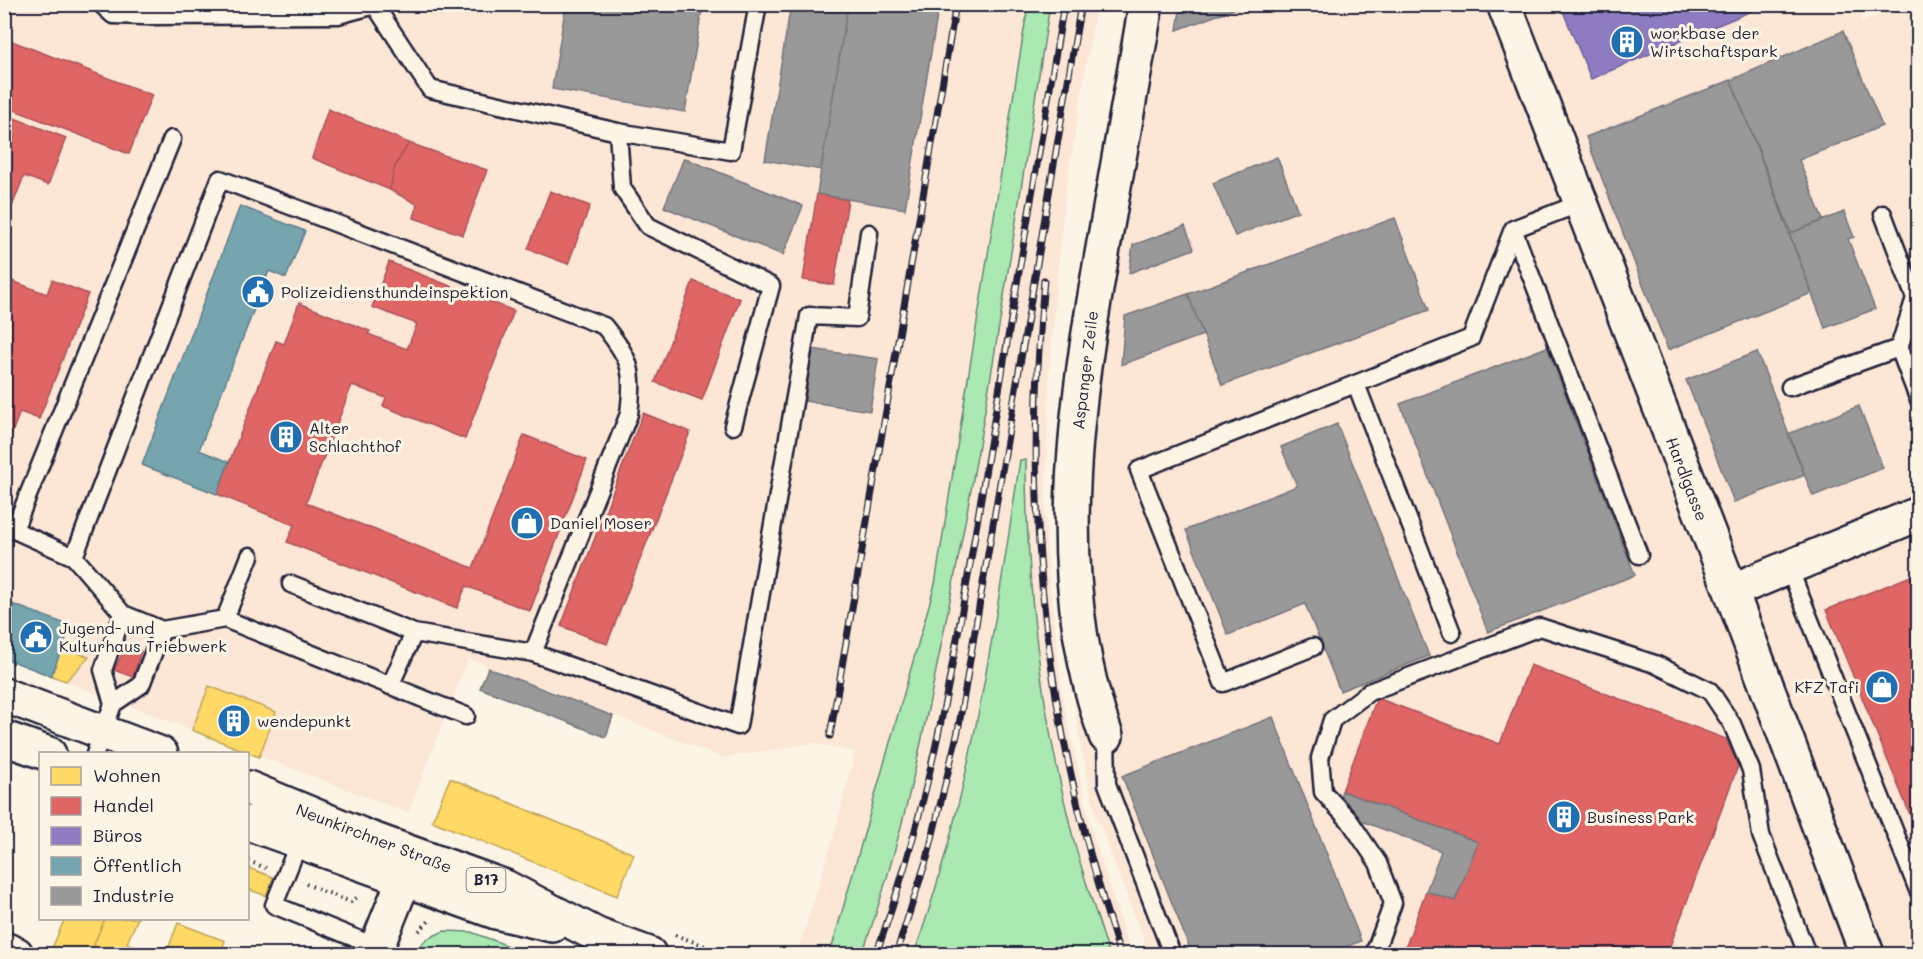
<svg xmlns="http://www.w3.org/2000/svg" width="1923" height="959" viewBox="0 0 1923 959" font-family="Mali,sans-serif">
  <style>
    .built { fill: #fce6d6 }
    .green { fill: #aae9b1; stroke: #668676; stroke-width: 1.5 }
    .homes { fill: #ffd966; stroke: #bda259; stroke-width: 1.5 }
    .shops { fill: #e06666; stroke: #a75259; stroke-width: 1.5 }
    .offices { fill: #8e7cc3; stroke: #6e619a; stroke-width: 1.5 }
    .public { fill: #76a5af; stroke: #5d7e8c; stroke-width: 1.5 }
    .industry { fill: #999; stroke: #75757d; stroke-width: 1.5 }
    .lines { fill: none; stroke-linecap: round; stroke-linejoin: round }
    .service-casing { stroke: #22223b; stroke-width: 21 }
    .minor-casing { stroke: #22223b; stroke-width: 38 }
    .primary-casing { stroke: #22223b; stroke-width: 38 }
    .path { stroke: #22223b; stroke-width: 4; stroke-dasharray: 1.5 4.5; stroke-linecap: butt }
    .service { stroke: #fcf5e5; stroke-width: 16 }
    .minor { stroke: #fcf5e5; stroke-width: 33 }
    .primary { stroke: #fcf5e5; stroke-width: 33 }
    .rail-casing { stroke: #22223b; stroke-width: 7 }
    .rail { stroke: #fcf5e5; stroke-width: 4.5; stroke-dasharray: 14; stroke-linecap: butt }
    .labels { text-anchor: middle; stroke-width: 6; stroke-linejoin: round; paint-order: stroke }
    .shield { fill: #fcf5e5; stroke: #63616e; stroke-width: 1.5 }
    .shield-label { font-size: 15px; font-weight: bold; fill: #22223b }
    .poi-label { font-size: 16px; fill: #22223b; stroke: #fcf5e5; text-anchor: start }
    .street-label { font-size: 16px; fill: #22223b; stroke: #fcf5e5 }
  </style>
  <rect width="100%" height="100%" fill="#fcf5e5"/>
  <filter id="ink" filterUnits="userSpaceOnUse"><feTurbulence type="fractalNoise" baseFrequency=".0167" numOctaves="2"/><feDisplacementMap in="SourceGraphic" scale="12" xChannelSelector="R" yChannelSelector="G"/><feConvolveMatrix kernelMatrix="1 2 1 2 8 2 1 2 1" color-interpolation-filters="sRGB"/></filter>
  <g filter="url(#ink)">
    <!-- built -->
    <path class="built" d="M4,5H848L817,194L905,209L939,5H1028L935,584L830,954H797L830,849L855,752L814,743L723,758L468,658L408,813L5,658Z
      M1050,5H1096L1065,194L1049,374L1045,523L1050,582L1063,701L1091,828L1131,954H1109L1072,834L1045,705L1030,583L1020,460L975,735L945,861L914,954H862L896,848L944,634L967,515Z
      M1125,5H1864L1860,23L1904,5H1918V954H1149L1096,814L1080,743L1065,635L1056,504L1060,411Z"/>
    <!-- green -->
    <path class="green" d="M1028,5H1050C1018,205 989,406 949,605C926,723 903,841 862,954H830L935,584Z
      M1020,460H1026C1026,585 1041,711 1072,833C1082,874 1097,914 1109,954H914C971,795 995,627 1020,460Z
      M444,931L471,932L530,954H411L427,939Z"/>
    <!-- homes -->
    <path class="homes" d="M62,647L89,657L66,681L51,676Z
      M209,686L276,712L259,757L192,730Z
      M450,778L634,854L617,896L432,821Z
      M248,868L273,877L266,896L248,889Z
      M65,918H105L90,954L50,953Z
      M105,918H138L127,943L153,954H90Z
      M178,923L225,941L220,954H166Z"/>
    <!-- shops -->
    <path class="shops" d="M4,38L152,95L129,154L4,106Z
      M328,109L409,143L395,166L390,190L312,158Z
      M4,114L66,138L48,185L24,176L4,227Z
      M409,143L487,170L463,235L414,218L417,204L390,190L395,166Z
      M550,191L590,206L568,264L528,249Z
      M817,194L848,200L834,285L803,280Z
      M389,262L514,311L465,439L383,406L386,398L352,385L306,503L473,568L524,435L587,460L530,611L466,586L457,608L287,542L294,525L217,494L276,341L284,344L299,303L370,331L368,334L407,349L417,324L372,307Z
      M4,278L47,294L52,280L88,294L39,419L20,412L4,453Z
      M693,281L740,299L702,400L655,382Z
      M643,413L690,432L607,644L561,626Z
      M1918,573V834L1826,610Z
      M125,648L141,651L133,677L114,670Z
      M1530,665L1726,739L1738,766L1667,954H1403L1426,891L1455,901L1478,842L1342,791L1377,698L1500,744Z"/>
    <!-- offices -->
    <path class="offices" d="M1560,4H1768L1591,79Z"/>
    <!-- public -->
    <path class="public" d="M240,206L305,231L286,278L269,271L199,450L229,462L217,494L142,465Z
      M4,601L71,626L51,676L4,658Z"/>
    <!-- industry -->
    <path class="industry" d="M566,4H703L685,112L552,89Z
      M791,4H848L821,170L765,160Z
      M848,4H939L905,209L817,194Z
      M1181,4H1247L1177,30Z
      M1843,31L1882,126L1799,160L1823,220L1791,233L1731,80Z
      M1731,80L1812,293L1668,350L1586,137Z
      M1277,157L1298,211L1235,236L1213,183Z
      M684,158L803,206L783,255L664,207Z
      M1844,212L1854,237L1848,239L1875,309L1825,328L1789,234Z
      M1395,218L1429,310L1222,385L1188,294Z
      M1185,226L1194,249L1129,273L1133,245Z
      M1188,294L1203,335L1121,365L1125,316Z
      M1547,347L1635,575L1488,632L1400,404Z
      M812,349L878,359L870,411L805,401Z
      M1757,352L1805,475L1734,502L1686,380Z
      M1859,406L1883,468L1813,496L1788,434Z
      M1337,424L1429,656L1340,691L1305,604L1228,635L1186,530L1297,486L1281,447Z
      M488,668L613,716L606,737L480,688Z
      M1273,717L1361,941L1327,954H1192L1122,776Z
      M1342,791L1478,842L1455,901L1426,891L1441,851L1335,811Z"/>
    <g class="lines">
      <defs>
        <path id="service" d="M101,4L113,15L144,16L338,15L379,4
          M376,7L430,89L618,132L731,151L758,4
          M618,132L622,188L648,226L771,286L733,426
          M1883,214L1915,298L1899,348L1918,398
          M1513,229L1639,555
          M1356,384L1452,633
          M1790,387L1899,348
          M4,530H14L74,557L123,614L162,630L225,619L466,716
          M14,530L172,139
          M74,557L220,179L604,326C632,361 634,370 629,414L533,653
          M1789,568L1918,890
          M291,584L414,633L533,653L738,726L809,316L857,318L869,233
          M225,619L250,556
          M1313,647L1223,683L1139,470L1471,338L1513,229L1581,203
          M390,686L414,633
          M113,704L103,670L123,614
          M1106,736L1107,784L1172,954
          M95,754L113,704L141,685L162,630
          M299,842L274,905L377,947
          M1374,954L1393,903L1378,863L1349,820L1323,792L1320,758L1332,720L1369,692L1540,627L1655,664L1710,691L1732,724L1751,770L1761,835L1807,954"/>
        <path id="minor" d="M1504,4L1731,591L1867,954
          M1731,591L1918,514
          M1106,736C1048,575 1076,401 1105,237C1119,160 1133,82 1146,4
          M4,949L16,954
          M374,954L404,879"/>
        <path id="primary" d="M4,695L161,754
          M4,738L49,754
          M248,788L369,838L505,887L597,935L649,954
          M248,823L496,912L552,925"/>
      </defs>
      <!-- service casing -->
      <use href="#service" class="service-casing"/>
      <!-- minor casing -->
      <use href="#minor" class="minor-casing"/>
      <!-- primary casing -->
      <use href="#primary" class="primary-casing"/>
      <!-- path -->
      <path class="path" d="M248,861L266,868
        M306,884L351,902L359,896
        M419,931L429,921
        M675,935L727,954"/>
      <!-- service -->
      <use href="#service" class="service"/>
      <!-- minor -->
      <use href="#minor" class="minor"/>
      <!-- primary -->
      <use href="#primary" class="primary"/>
      <defs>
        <path id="rail" d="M1044,280C1022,519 1045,726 1120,954
          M830,736L956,4
          M876,954C932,802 958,640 984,480C1011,322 1037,163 1064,4
          M896,954L928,855L958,731L1081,4"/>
      </defs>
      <!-- rail casing -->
      <use href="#rail" class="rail-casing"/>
      <!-- rail -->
      <use href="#rail" class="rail"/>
    </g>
  </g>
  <!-- icons -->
  <defs>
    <symbol id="building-disc" viewBox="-11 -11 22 22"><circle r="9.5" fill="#1f6fb2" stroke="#fcf5e5"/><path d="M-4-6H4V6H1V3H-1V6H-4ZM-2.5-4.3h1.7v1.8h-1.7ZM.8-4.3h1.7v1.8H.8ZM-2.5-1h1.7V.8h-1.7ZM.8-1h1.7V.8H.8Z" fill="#fff"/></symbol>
    <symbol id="civic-disc" viewBox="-11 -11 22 22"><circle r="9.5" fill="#1f6fb2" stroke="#fcf5e5"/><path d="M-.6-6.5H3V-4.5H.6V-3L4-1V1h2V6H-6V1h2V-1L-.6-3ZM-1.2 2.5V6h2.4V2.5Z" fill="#fff"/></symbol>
    <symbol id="shop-disc" viewBox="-11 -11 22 22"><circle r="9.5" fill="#1f6fb2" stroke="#fcf5e5"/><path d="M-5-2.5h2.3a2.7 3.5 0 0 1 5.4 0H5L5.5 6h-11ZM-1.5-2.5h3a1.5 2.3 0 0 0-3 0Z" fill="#fff"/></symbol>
  </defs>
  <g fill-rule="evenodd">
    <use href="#building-disc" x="1608" y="23" width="38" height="38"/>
    <use href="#civic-disc" x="239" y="273" width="38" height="38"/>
    <use href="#building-disc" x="267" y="418" width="38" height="38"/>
    <use href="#shop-disc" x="508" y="504" width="38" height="38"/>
    <use href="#civic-disc" x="17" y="618" width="38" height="38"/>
    <use href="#shop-disc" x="1863" y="668" width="38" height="38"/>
    <use href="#building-disc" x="215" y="702" width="38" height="38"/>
    <use href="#building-disc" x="1545" y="798" width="38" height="38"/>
  </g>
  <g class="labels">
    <!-- shield labels -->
    <rect class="shield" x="466.5" y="868" width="39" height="24" rx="4.5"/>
    <g class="shield-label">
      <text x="486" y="885">B17</text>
    </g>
    <!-- poi labels -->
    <g class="poi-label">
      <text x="1650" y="39">workbase der<tspan x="1650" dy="18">Wirtschaftspark</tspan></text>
      <text x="281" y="298">Polizeidiensthundeinspektion</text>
      <text x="309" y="434">Alter<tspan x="309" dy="18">Schlachthof</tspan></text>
      <text x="550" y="529">Daniel Moser</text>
      <text x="59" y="634">Jugend- und<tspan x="59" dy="18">Kulturhaus Triebwerk</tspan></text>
      <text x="1859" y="693" text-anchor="end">KFZ Tafi</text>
      <text x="257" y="727">wendepunkt</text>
      <text x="1587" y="823">Business Park</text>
    </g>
    <!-- street labels -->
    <g class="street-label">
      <text transform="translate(1085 370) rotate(-83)" y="6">Aspanger Zeile</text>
      <text transform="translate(1687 479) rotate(69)" y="6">Hardlgasse</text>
      <text transform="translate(374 838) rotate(21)" y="6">Neunkirchner Straße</text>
    </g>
  </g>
  <!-- margin -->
  <rect width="1923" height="959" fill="none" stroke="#fcf5e5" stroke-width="24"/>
  <rect x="12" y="12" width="1899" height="935" fill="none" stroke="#22223b" stroke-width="2" filter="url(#ink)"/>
  <!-- legend -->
  <rect x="39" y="752" width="210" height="168" fill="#fcf5e5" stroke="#a5a1a1" stroke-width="1.5"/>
  <rect x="51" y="767" width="30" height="18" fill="#ffd966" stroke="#a5a1a1" stroke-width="1.5"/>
  <text x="93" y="782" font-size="18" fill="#22223b">Wohnen</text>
  <rect x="51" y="797" width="30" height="18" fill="#e06666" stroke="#a5a1a1" stroke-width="1.5"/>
  <text x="93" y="812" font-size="18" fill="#22223b">Handel</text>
  <rect x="51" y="827" width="30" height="18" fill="#8e7cc3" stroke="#a5a1a1" stroke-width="1.5"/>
  <text x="93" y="842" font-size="18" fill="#22223b">Büros</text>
  <rect x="51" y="857" width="30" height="18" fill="#76a5af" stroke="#a5a1a1" stroke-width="1.5"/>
  <text x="93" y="872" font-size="18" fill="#22223b">Öffentlich</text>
  <rect x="51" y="887" width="30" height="18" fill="#999999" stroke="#a5a1a1" stroke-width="1.5"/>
  <text x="93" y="902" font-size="18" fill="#22223b">Industrie</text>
</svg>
